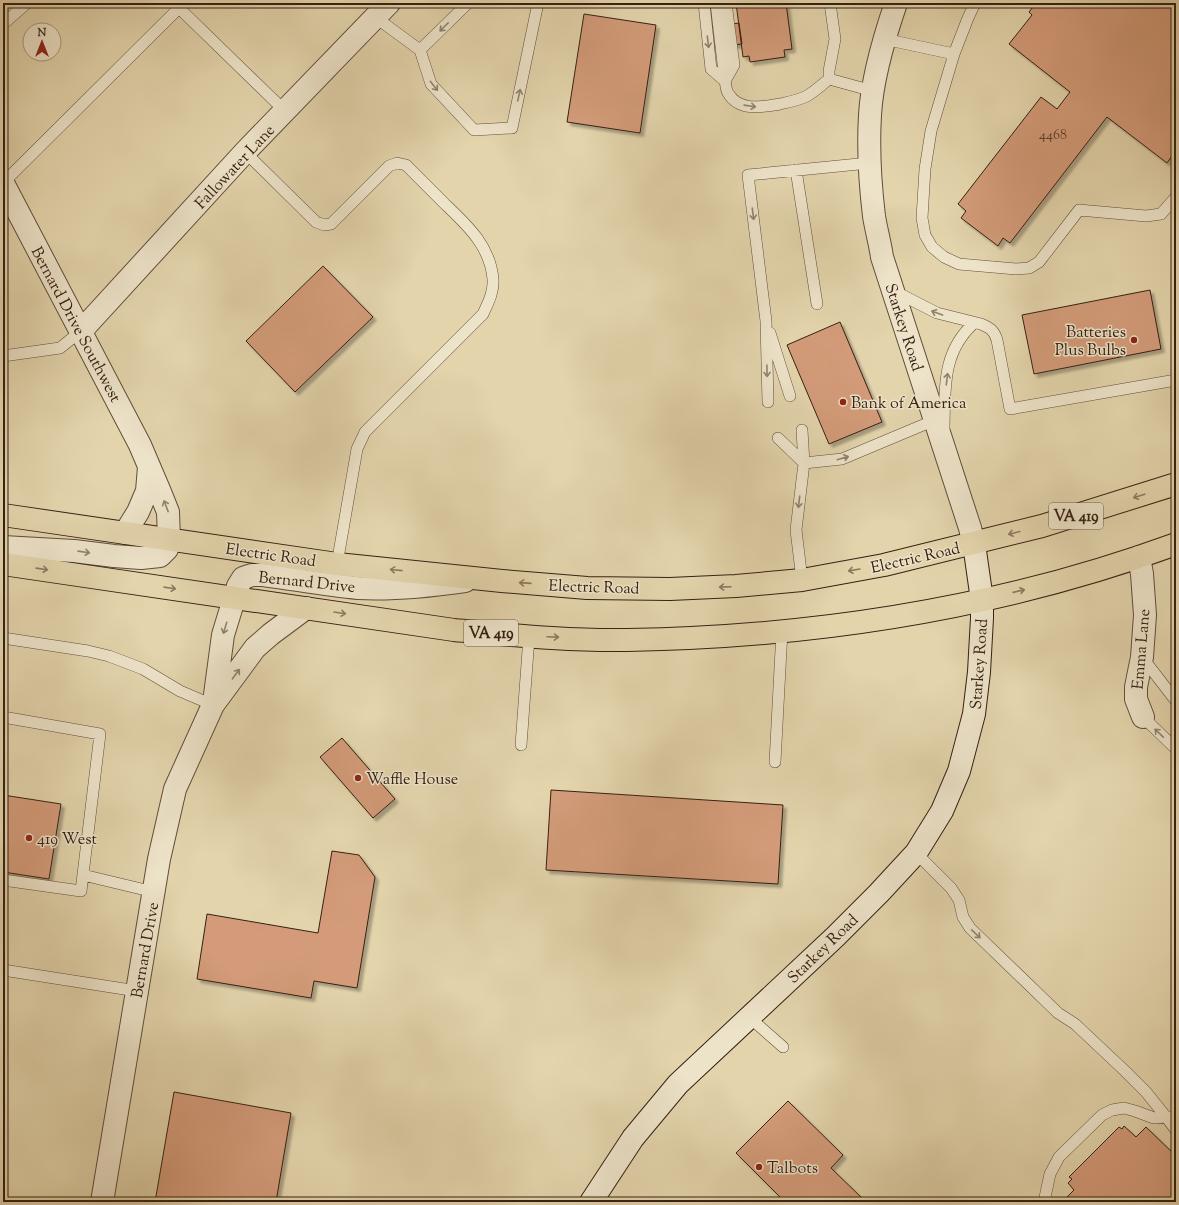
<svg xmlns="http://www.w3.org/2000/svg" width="1179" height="1205" viewBox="0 0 1179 1205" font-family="'Sorts Mill Goudy',serif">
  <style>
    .building { fill: #d39b79; stroke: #352013; filter: url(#shadow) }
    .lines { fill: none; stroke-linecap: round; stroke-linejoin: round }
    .service-casing { stroke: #604d39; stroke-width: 12 }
    .minor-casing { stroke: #604d39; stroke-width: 24 }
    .tertiary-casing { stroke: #604d39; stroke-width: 24 }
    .secondary-casing { stroke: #352013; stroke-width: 24 }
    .primary-casing { stroke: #352013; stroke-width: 24 }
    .service { stroke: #ede3c9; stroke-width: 11 }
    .minor { stroke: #ede3c9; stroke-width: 22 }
    .tertiary { stroke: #ede3c9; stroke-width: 22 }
    .secondary { stroke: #ede3c9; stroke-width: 22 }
    .primary { stroke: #e3d4ac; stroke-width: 22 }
    .oneway { stroke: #91826e }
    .oneway2 { stroke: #8c7a60 }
    .poi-dot { fill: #8f2418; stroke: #ede3c9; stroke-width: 1.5 }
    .labels { text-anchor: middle; stroke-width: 3; stroke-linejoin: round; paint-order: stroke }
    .number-label { font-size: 14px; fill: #5c3f2c }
    .shield { fill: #ede3c9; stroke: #6c5a4a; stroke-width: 1 }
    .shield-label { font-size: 15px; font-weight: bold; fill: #352013 }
    .street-label { font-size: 16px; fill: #352013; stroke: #ede3c9 }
    .poi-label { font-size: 16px; fill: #352013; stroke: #ede3c9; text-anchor: start }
  </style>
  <defs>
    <filter id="shadow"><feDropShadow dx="3.5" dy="3.5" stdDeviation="1" flood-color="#0004"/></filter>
  </defs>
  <rect width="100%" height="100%" fill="#e3d4ac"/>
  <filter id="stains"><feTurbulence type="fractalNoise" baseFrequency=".005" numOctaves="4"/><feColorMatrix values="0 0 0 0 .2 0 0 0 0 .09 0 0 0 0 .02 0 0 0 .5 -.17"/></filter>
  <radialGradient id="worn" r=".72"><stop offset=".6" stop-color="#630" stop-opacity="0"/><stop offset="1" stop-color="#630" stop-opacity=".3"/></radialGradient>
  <!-- building -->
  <path class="building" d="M736,3H786L792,49L784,50L785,57L750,62L749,56L743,57Z
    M1036,3H1176V150L1167,163L1107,117L1010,243L1003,238L998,246L961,218L966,211L958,204L1041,97L1057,109L1070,92L1009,44L1032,15L1029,12Z
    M584,14L656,25L640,133L567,122Z
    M739,23L742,44L705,48L703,28Z
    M323,266L373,317L295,392L246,341Z
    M1150,290L1161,349L1034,374L1022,315Z
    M840,322L882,422L829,444L787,345Z
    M342,738L395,799L373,818L320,757Z
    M551,790L783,805L778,884L546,870Z
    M3,795L61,804L49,879L3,872Z
    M332,851L359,855L375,877L357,988L314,981L311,998L197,979L207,914L318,933Z
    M174,1092L291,1113L276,1202H155Z
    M788,1101L843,1155L831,1168L864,1200V1202H785L736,1153Z
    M1124,1126L1136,1137L1146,1127L1176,1156V1202H1072L1067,1197L1074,1190L1068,1183L1072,1179L1069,1177L1119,1127L1122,1129Z"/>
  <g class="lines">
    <defs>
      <path id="service" d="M704,3L711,69L725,81
        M716,3L725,81C726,85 726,90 728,93C739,112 762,107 780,104C789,102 799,100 807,96C815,91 822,85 829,79
        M830,3L835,39L829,71V79L873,91
        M375,17L420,50L431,84L474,130L512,128L538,3
        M3,24L27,3
        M884,39L954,54L968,18L975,3
        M420,50L468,3
        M954,54L931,131L925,169L922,218L925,235L932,247L944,257L959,264L1016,269L1029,268L1039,262L1079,210L1146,216L1161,214L1176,197
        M725,81L734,65L726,3
        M245,152L316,222L324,225L331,224L389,166L397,163L406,165C419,178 432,191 445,204C468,226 490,246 493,279C494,292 488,303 483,314L365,432L357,449L337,564
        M796,170L817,304
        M3,183L179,8L285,111
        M894,291L937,313L981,324C990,328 994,330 997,340L1010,409L1176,380
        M770,333L790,396
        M3,356L60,348L81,331
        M768,402L766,321L748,175L869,163
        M944,428C945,388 942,352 974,323
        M802,430L804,463L796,530L802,580
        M778,438L804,463L842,459L935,420
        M3,638L88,651L109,656L143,669L180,691L213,705
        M1142,657L1176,701
        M3,717L100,734L81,891L3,880
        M1143,717L1176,749
        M521,745L529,637
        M775,762L782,631
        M916,853L951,888L959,900L963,917L970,928L1058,1013L1075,1024L1125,1071L1146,1092L1166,1117H1176
        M83,875L154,892
        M3,970L137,991
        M749,1017L783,1047
        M1044,1202L1050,1174L1059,1157L1102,1115L1112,1110L1124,1108L1135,1111L1154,1118L1166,1117L1176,1130"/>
      <path id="minor" d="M3,183L140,445L160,492L168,512L169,539L167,549L160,556L141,558L114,556L74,551L3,547
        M81,331L245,152L389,3
        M125,533L138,512L147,491L149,467
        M1139,557L1142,574L1145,615L1142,657L1136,687V699L1143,717
        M214,702L223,635L238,586L243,578L252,575H263C294,579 326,585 358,588C393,590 430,586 465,581
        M102,1202L159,859L175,789L213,705L255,648L271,634L306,608"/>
      <path id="tertiary" d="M896,3C884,38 872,79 870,115C868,149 870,183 874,216C876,229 880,243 882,257L970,528L974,544"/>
      <path id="secondary" d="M591,1202L633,1138L678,1084L835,937L879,893L916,853L942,811L959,771L974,714L979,672L982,618V600L974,544"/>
      <path id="primary" d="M3,515L337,564L502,581L587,588L670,589L736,586L802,580L884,565L1042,526L1176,484
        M3,564L454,630C512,635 569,641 627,640C813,637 1001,608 1176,544"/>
    </defs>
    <!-- service casing -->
    <use href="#service" class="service-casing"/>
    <!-- minor casing -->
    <use href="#minor" class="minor-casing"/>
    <!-- tertiary casing -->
    <use href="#tertiary" class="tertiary-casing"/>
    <!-- secondary casing -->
    <use href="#secondary" class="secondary-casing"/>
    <!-- primary casing -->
    <use href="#primary" class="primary-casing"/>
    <!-- service -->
    <use href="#service" class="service"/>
    <!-- minor -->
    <use href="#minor" class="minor"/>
    <!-- tertiary -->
    <use href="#tertiary" class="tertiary"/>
    <!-- secondary -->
    <use href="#secondary" class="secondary"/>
    <!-- primary -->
    <use href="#primary" class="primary"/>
  </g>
  <!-- one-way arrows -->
  <defs><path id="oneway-shaft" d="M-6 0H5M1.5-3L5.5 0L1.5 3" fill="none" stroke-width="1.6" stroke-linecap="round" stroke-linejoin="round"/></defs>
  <g class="oneway">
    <use href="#oneway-shaft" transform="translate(444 27) rotate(135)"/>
    <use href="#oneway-shaft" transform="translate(708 42) rotate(83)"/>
    <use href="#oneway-shaft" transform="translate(434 86) rotate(52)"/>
    <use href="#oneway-shaft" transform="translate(519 95) rotate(-78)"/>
    <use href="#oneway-shaft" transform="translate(750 106) rotate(8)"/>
    <use href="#oneway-shaft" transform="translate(753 214) rotate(83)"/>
    <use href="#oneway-shaft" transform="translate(937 313) rotate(-160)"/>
    <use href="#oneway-shaft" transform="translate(767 371) rotate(89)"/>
    <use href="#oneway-shaft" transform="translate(947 379) rotate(-83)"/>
    <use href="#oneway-shaft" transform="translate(843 458) rotate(-16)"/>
    <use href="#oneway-shaft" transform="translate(799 502) rotate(97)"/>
    <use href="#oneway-shaft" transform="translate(166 506) rotate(-111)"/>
    <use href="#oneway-shaft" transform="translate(84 552) rotate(8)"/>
    <use href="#oneway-shaft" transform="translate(225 628) rotate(107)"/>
    <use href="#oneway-shaft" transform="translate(236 674) rotate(-53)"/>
    <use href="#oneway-shaft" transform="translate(1159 733) rotate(-136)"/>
    <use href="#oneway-shaft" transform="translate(976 934) rotate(44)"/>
  </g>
  <g class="oneway2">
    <use href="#oneway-shaft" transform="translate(1139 496) rotate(162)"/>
    <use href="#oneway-shaft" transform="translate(1014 533) rotate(166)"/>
    <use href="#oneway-shaft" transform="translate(42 569) rotate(8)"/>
    <use href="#oneway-shaft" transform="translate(396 570) rotate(-174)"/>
    <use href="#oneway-shaft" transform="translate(854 570) rotate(170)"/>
    <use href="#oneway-shaft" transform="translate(525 583) rotate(-176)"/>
    <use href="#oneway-shaft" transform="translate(725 587) rotate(178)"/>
    <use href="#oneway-shaft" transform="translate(170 588) rotate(8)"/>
    <use href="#oneway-shaft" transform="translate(1019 591) rotate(-13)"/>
    <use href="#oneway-shaft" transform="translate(340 613) rotate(9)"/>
    <use href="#oneway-shaft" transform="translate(553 637) rotate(2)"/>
  </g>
  <!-- markers -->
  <g class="poi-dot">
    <circle cx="1134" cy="340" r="4"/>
    <circle cx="843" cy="402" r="4"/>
    <circle cx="358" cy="778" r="4"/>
    <circle cx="29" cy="838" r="4"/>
    <circle cx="759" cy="1167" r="4"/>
  </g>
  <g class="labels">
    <!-- number labels -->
    <g class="number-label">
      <text x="1053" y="139">4468</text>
    </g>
    <!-- shield labels -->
    <g class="shield">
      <rect x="1049" y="503" width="54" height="26" rx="3"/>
      <rect x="464" y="620" width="54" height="26" rx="3"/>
    </g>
    <g class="shield-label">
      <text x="1076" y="521">VA 419</text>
      <text x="491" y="638">VA 419</text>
    </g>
    <!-- street labels -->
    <g class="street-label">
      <text transform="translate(234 166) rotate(-47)" y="6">Fallowater Lane</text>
      <text transform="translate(77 324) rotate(62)" y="6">Bernard Drive Southwest</text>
      <text transform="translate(905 327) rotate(72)" y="6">Starkey Road</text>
      <text transform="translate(271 554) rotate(8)" y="6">Electric Road</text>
      <text transform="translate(915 557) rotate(-13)" y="6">Electric Road</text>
      <text transform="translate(307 581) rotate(6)" y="6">Bernard Drive</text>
      <text transform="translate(594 586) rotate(2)" y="6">Electric Road</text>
      <text transform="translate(1140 649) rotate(-85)" y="6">Emma Lane</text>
      <text transform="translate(978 664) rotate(-86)" y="6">Starkey Road</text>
      <text transform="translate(822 948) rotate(-44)" y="6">Starkey Road</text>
      <text transform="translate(144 950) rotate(-80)" y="6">Bernard Drive</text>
    </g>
    <!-- poi labels -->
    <g class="poi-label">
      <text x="1126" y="337" text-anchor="end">Batteries<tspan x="1126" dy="18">Plus Bulbs</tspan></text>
      <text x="851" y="408">Bank of America</text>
      <text x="366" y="784">Waffle House</text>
      <text x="37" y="844">419 West</text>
      <text x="767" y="1173">Talbots</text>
    </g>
  </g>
  <!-- margin -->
  <rect width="1179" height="1205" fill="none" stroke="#e3d4ac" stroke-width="16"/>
  <rect x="4" y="4" width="1171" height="1197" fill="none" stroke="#352013" stroke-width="2"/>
  <rect x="8" y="8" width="1163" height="1189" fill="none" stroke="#352013"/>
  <!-- north arrow -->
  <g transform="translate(42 42)"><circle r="19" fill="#ede3c9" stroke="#a39580"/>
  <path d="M0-3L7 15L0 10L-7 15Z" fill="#8f2418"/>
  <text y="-6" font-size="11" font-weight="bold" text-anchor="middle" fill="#352013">N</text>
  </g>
  <rect width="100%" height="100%" filter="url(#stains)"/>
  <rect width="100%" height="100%" fill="url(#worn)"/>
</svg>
